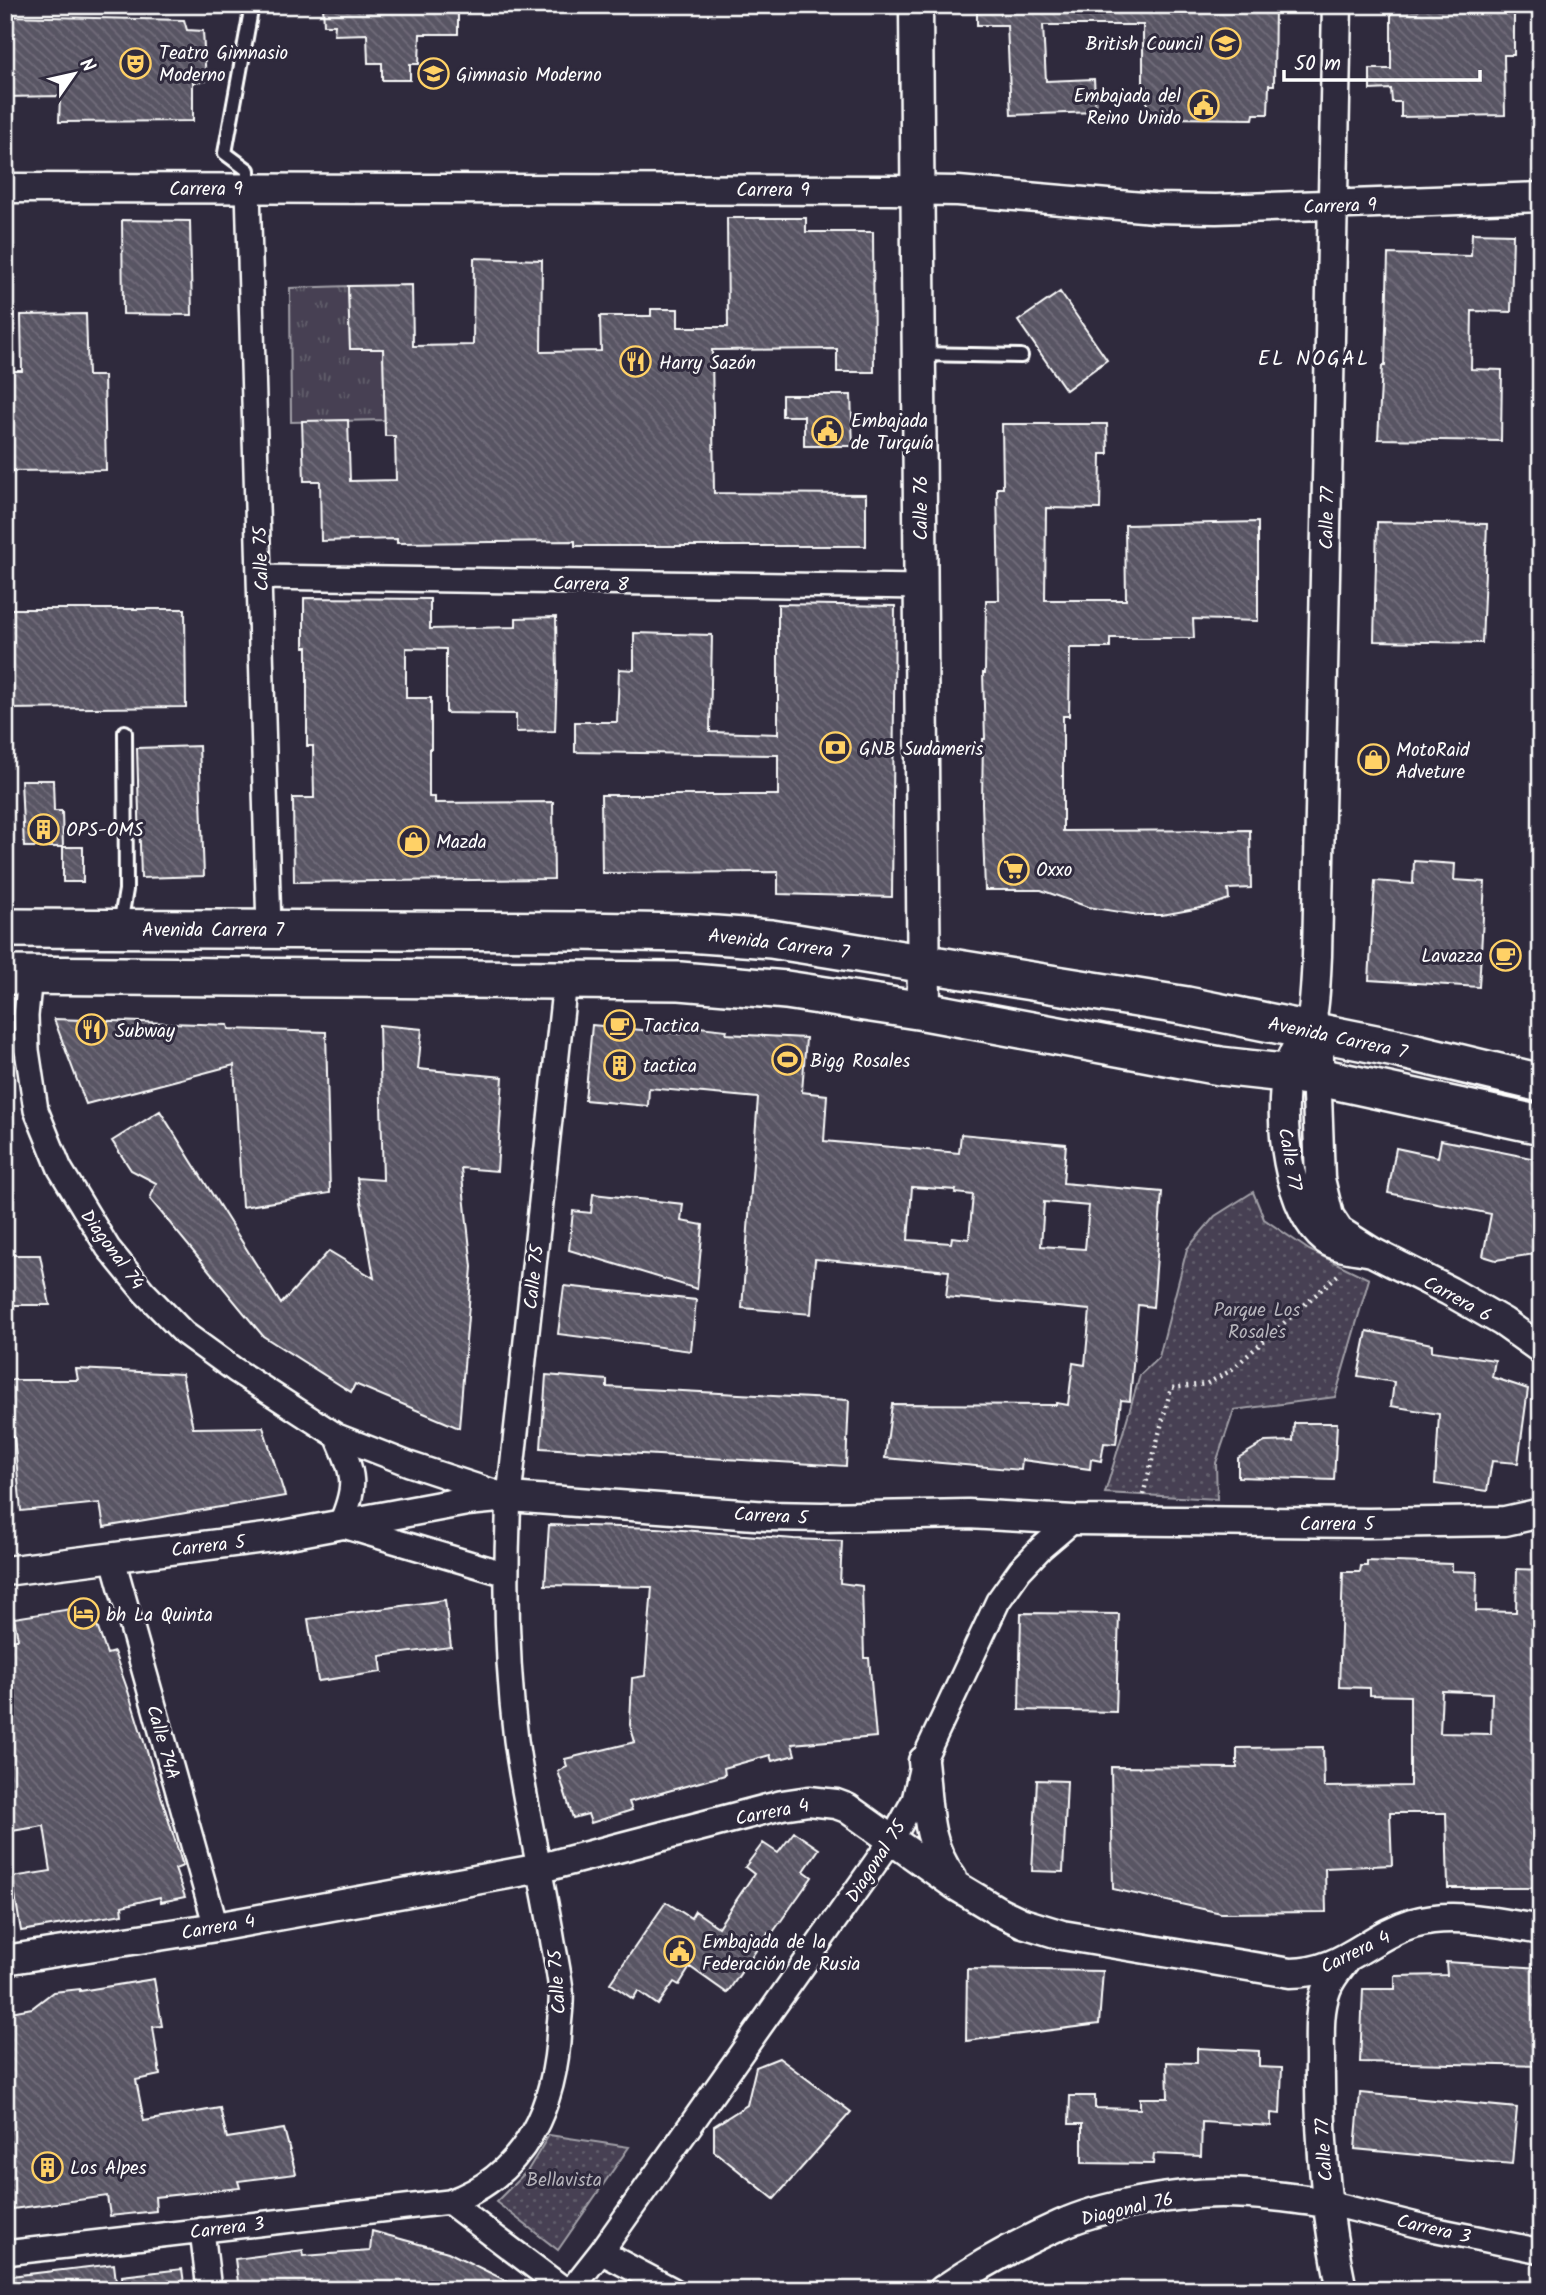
<svg xmlns="http://www.w3.org/2000/svg" width="1546" height="2295" viewBox="0 0 1546 2295" font-family="Kalam,sans-serif">
  <style>
    .grass { fill: url(#grass-tufts); stroke: #a2a0a8; stroke-width: 2 }
    .park { fill: url(#park-dots); stroke: #a2a0a8; stroke-width: 2 }
    .building { fill: url(#building-back-hatch); stroke: #fff; stroke-width: 2; fill-rule: evenodd }
    .lines { fill: none; stroke-linecap: round; stroke-linejoin: round }
    .service-casing { stroke: #fff; stroke-width: 18 }
    .minor-casing { stroke: #fff; stroke-width: 28 }
    .tertiary-casing { stroke: #fff; stroke-width: 33 }
    .secondary-casing { stroke: #fff; stroke-width: 37 }
    .primary-casing { stroke: #fff; stroke-width: 42 }
    .path { stroke: #fff; stroke-width: 4.5; stroke-dasharray: 2 5; stroke-linecap: butt }
    .service { stroke: #2f2a3d; stroke-width: 12 }
    .minor { stroke: #2f2a3d; stroke-width: 23 }
    .tertiary { stroke: #2f2a3d; stroke-width: 28 }
    .secondary { stroke: #2f2a3d; stroke-width: 32 }
    .primary { stroke: #2f2a3d; stroke-width: 37 }
    .labels { text-anchor: middle; stroke-width: 6; stroke-linejoin: round; paint-order: stroke }
    .poi-label { font-size: 19px; fill: #fff; stroke: #2f2a3d; text-anchor: start }
    .street-label { font-size: 19px; fill: #fff; stroke: #2f2a3d }
    .park-label { font-size: 19px; fill: #b5b3ba; stroke: #2f2a3d }
    .neighbourhood-label { font-size: 21px; letter-spacing: 2px; fill: #fff; stroke: #2f2a3d }
  </style>
  <defs>
    <pattern id="grass-tufts" width="24" height="20" patternUnits="userSpaceOnUse" patternTransform="scale(1.75)"><rect width="24" height="20" fill="#464152"/><path d="M3 7l-1-3M5 7V3M7 7l1-3M15 17l-1-3M17 17v-4M19 17l1-3" fill="none" stroke="#625e6c"/></pattern>
    <pattern id="park-dots" width="8" height="8" patternUnits="userSpaceOnUse" patternTransform="scale(1.75)"><rect width="8" height="8" fill="#464152"/><path d="M2 2h.1M6 6h.1" fill="none" stroke="#625e6c" stroke-width="1.8" stroke-linecap="round"/></pattern>
    <pattern id="building-back-hatch" width="6" height="6" patternUnits="userSpaceOnUse" patternTransform="scale(1.75)"><rect width="6" height="6" fill="#595564"/><path d="M-1 5l2 2M0 0l6 6M5-1l2 2" fill="none" stroke="#726e7b"/></pattern>
  </defs>
  <rect width="100%" height="100%" fill="#2f2a3d"/>
  <filter id="ink" filterUnits="userSpaceOnUse"><feTurbulence type="fractalNoise" baseFrequency=".0143" numOctaves="2"/><feDisplacementMap in="SourceGraphic" scale="14" xChannelSelector="R" yChannelSelector="G"/><feConvolveMatrix kernelMatrix="1 2 1 2 8 2 1 2 1" color-interpolation-filters="sRGB"/></filter>
  <g filter="url(#ink)">
    <!-- grass -->
    <path class="grass" d="M348,286L350,349H383L385,420L291,422L290,288Z"/>
    <!-- park -->
    <path class="park" d="M1253,1192L1264,1219L1309,1250L1369,1279L1335,1397L1234,1410L1216,1463L1217,1499L1105,1493L1140,1375L1159,1357L1187,1249L1215,1216Z
      M549,2135L629,2147L558,2250L496,2202L528,2170Z"/>
    <!-- building -->
    <path class="building" d="M323,5H458V34H420L419,64H410V80H382V63H368L367,34L334,35L335,25H324Z
      M977,5H1275L1274,85H1269L1268,114H1254L1253,119L1161,118V115L1147,114V87H1143V25H1043L1046,81L1094,79L1096,112L1011,115L1007,25H977Z
      M1418,5H1485V11H1514V55H1504L1505,115L1401,117V102H1392L1391,89L1370,90V69H1391V9L1418,10Z
      M5,16L184,20L187,30L203,31L206,81L193,82V121L59,122L60,96L5,97Z
      M727,218H806V232H873L874,372H837V349L712,350L714,493L866,494V546H575V541L397,543V539L321,541L320,481H304L302,421L348,420L350,481L396,480L395,436H385L383,349H350L348,286L412,285L413,346L473,345L474,258L542,260L541,352L601,351L600,316H651V309H678V327H728Z
      M122,220L190,221L192,315L123,314Z
      M1472,233L1513,234L1511,312L1472,311L1471,369L1502,370L1501,441L1378,439L1382,366H1385L1388,254L1471,256Z
      M1060,292L1107,360L1066,390L1018,321Z
      M86,314L88,376H104L106,470L5,471V371H22L21,315Z
      M782,395H851L853,446H804V416H782Z
      M1002,424H1107L1108,454H1101L1100,509L1046,508L1045,600H1126L1125,525L1258,522V621L1193,619L1194,638H1110V648H1070L1069,716H1063V831L1250,830L1251,888L1228,889L1229,899L1206,907L1162,915H1139L1088,907L1041,890H985L982,803L983,739H985L983,673H985L986,600H999L997,488H1003Z
      M1377,522L1487,524L1482,643L1374,641Z
      M304,598L430,599V629L516,627V618L556,617L557,673L555,731L516,732V714L446,713V649L406,648V698H431V749H429V797H435V803L553,802L554,879L294,882L293,798H314L313,746H307V647H304Z
      M778,604L895,606L892,897L778,894V872L602,873L601,795H778V755L575,752V722H617L619,669L634,670V633L712,635L710,732L778,734Z
      M5,609H185L186,707L6,709Z
      M199,746L204,876L141,878L137,748Z
      M21,780H53L54,811H62L63,847H24Z
      M63,847H83V882H63Z
      M1414,861L1455,864L1454,880L1485,882L1479,987L1369,980L1375,881L1413,884Z
      M54,1019L228,1025L229,1029L326,1032L330,1193L242,1207L234,1065L86,1104Z
      M379,1025L422,1029L418,1069L503,1077L497,1171L461,1168L472,1267L459,1428L355,1384L351,1392L263,1336L150,1199L156,1183L131,1170L112,1141L160,1111L281,1304L329,1251L374,1278L357,1178L383,1180Z
      M592,1025L681,1034L682,1025L727,1030L726,1034L806,1038L802,1092L827,1095L824,1141L959,1153L961,1134L1066,1144L1063,1183L1162,1192L1153,1307L1138,1305L1130,1401L1121,1400L1116,1444L1104,1443L1101,1461L1091,1459L1090,1469L1022,1460L1021,1470L885,1458L892,1404L1056,1405V1403L1068,1405L1073,1363L1085,1365L1090,1310L946,1297L949,1271L815,1259L811,1314L742,1308L758,1098L649,1088L648,1106L585,1100ZM912,1187L956,1190L955,1193L973,1195L969,1239L952,1237L951,1243L908,1240ZM1044,1202L1089,1206L1085,1249L1041,1246Z
      M1441,1140L1541,1160V1253L1496,1260L1483,1256L1491,1214L1388,1193L1396,1148L1438,1157Z
      M593,1194L683,1204L681,1221L703,1225L697,1289L569,1250L573,1211L591,1213Z
      M5,1255H40L50,1305H5Z
      M564,1286L696,1300L691,1351L558,1334Z
      M1367,1331L1432,1344V1351L1495,1360L1492,1377L1528,1389L1518,1463L1492,1461L1487,1491L1435,1484L1439,1414L1391,1406L1394,1382L1358,1376Z
      M76,1369L182,1374L193,1428L263,1427L285,1496L104,1527L100,1503L21,1511L14,1436H5V1380H78Z
      M546,1375L607,1380V1387L849,1400L846,1466L541,1448Z
      M1294,1423H1337L1334,1480L1238,1477V1458L1265,1442L1293,1441Z
      M549,1525L657,1528L794,1539L842,1541L840,1583L862,1586L864,1658H869L876,1737L792,1744L795,1755L772,1761L770,1755L724,1768L725,1775L629,1802L632,1810L591,1823L588,1814L573,1818L558,1771L567,1767L565,1759L635,1742L630,1725L632,1678L645,1676L652,1587L545,1585Z
      M1367,1561L1452,1564V1571L1477,1572L1476,1611L1516,1612L1517,1569L1541,1570V1888H1448L1446,1813H1390L1392,1865L1325,1868L1326,1912L1221,1913L1113,1889L1111,1767L1237,1768V1748L1323,1747L1324,1787L1410,1786V1696L1370,1695V1688L1339,1687L1343,1572H1360L1361,1566H1367ZM1442,1691L1492,1693L1491,1734L1440,1733Z
      M445,1600L451,1647L380,1656L382,1672L318,1681L308,1619Z
      M90,1606L107,1654L114,1652L128,1691L183,1866L175,1869L185,1897L161,1902L160,1897L122,1906L123,1914L21,1931L12,1877L51,1871L44,1826L5,1832V1641L18,1639L14,1618Z
      M1021,1613L1119,1614L1116,1712L1019,1710Z
      M1037,1780L1067,1781L1063,1872L1032,1871Z
      M794,1832L819,1849L804,1871L812,1877L771,1935L768,1933L727,1993L690,1967L679,1985L674,1982L658,2005L638,1991L633,1999L610,1983L666,1902L691,1918L695,1911L718,1927L754,1874L745,1867L763,1843L778,1853Z
      M1446,1962L1541,1968V2066L1360,2062L1363,1989H1395V1976L1447,1975Z
      M967,1969L1103,1971L1099,2024L966,2041Z
      M154,1979L162,2026L153,2027L160,2075L136,2080L144,2121L220,2108L227,2138L284,2129L296,2174L238,2181L240,2188L155,2197L156,2211L110,2216L107,2196L5,2210V2013L32,2008L53,1992L80,1989V1991Z
      M1197,2048L1259,2051V2067L1282,2068L1280,2114L1271,2113V2126L1202,2122L1201,2156L1154,2154L1153,2164L1082,2163V2124H1069L1070,2096H1095V2108L1140,2109V2098H1168L1167,2062L1197,2063Z
      M779,2058L851,2112L774,2199L714,2151V2126L747,2105L756,2067Z
      M1360,2093L1517,2108L1512,2164L1355,2149Z
      M372,2231L448,2252L525,2290H239L235,2259L303,2250L304,2256L370,2251Z
      M114,2264L117,2290H11V2276Z
      M182,2269L185,2290H123L122,2276Z"/>
    <g class="lines">
      <defs>
        <path id="service" d="M248,188V170L225,153L252,5
          M920,354L1021,356
          M120,925L126,890L125,732"/>
        <path id="minor" d="M248,188L269,930
          M260,577L921,587
          M30,975L26,1016L27,1050L36,1110L60,1169L108,1248L144,1292L184,1333L235,1370L337,1436L409,1464L503,1495
          M337,1436C354,1475 358,1484 340,1525L506,1574
          M112,1556L216,1927
          M449,2202L565,2290
          M1328,2203L1437,2230L1541,2251
          M202,2230L209,2290
          M601,2252L673,2290
          M5,2253L449,2202C527,2175 556,2103 559,2027C560,2015 562,2002 561,1990C559,1974 556,1958 553,1943C542,1875 525,1808 516,1740C506,1659 505,1578 509,1497L565,981
          M571,2290L601,2252L893,1838L914,1800L923,1761L998,1601L1020,1570L1041,1548L1074,1520"/>
        <path id="tertiary" d="M1337,5L1317,956C1316,973 1315,1017 1308,1031C1306,1035 1301,1039 1299,1044C1294,1052 1289,1064 1287,1073C1278,1119 1287,1209 1326,1240C1337,1248 1359,1249 1372,1252
          M5,188L890,190L958,191L1154,208L1216,209L1541,197
          M1309,1031L1319,1048V1077L1317,1095L1320,1179L1329,1216L1339,1231L1372,1252L1449,1291L1503,1322L1541,1349
          M5,1571L273,1537L467,1501L509,1497L768,1516L822,1517L968,1514L1074,1520L1368,1523L1505,1521L1541,1513
          M923,1761C928,1804 925,1842 952,1878
          M5,1960L216,1927L541,1868L782,1805L809,1801L836,1804L847,1808L958,1887L998,1911L1023,1923L1062,1935L1290,1973C1343,1973 1367,1937 1413,1923C1455,1911 1498,1923 1541,1930
          M943,2290C979,2265 1020,2243 1060,2225C1101,2206 1175,2193 1221,2193C1257,2193 1292,2198 1328,2203
          M1342,2290C1326,2214 1319,2137 1320,2060C1320,2037 1318,2012 1326,1990C1330,1978 1338,1969 1346,1959"/>
        <path id="secondary" d="M916,5L924,1011"/>
        <path id="primary" d="M5,928L578,931L688,933L771,939L1187,1006L1395,1048L1541,1083
          M5,975L680,981L786,990L924,1011L1220,1066L1319,1077L1541,1125"/>
      </defs>
      <!-- service casing -->
      <use href="#service" class="service-casing"/>
      <!-- minor casing -->
      <use href="#minor" class="minor-casing"/>
      <!-- tertiary casing -->
      <use href="#tertiary" class="tertiary-casing"/>
      <!-- secondary casing -->
      <use href="#secondary" class="secondary-casing"/>
      <!-- primary casing -->
      <use href="#primary" class="primary-casing"/>
      <!-- path -->
      <path class="path" d="M1143,1495L1171,1388L1206,1384L1230,1371L1340,1273"/>
      <!-- service -->
      <use href="#service" class="service"/>
      <!-- minor -->
      <use href="#minor" class="minor"/>
      <!-- tertiary -->
      <use href="#tertiary" class="tertiary"/>
      <!-- secondary -->
      <use href="#secondary" class="secondary"/>
      <!-- primary -->
      <use href="#primary" class="primary"/>
    </g>
  </g>
  <!-- icons -->
  <defs>
    <symbol id="school-ring" viewBox="-11 -11 22 22"><circle r="9.5" fill="#2f2a3d" stroke="#ffd166" stroke-width="1.5"/><path d="M0-5L7-2L0 1L-7-2ZM-4 1L0 2.5L4 1V4Q0 6-4 4Z" fill="#ffd166"/></symbol>
    <symbol id="theatre-ring" viewBox="-11 -11 22 22"><circle r="9.5" fill="#2f2a3d" stroke="#ffd166" stroke-width="1.5"/><path d="M-5-5.5Q0-4 5-5.5V0Q5 5 0 6Q-5 5-5 0ZM-3.3-2.5H-1v1.5H-3.3ZM1-2.5H3.3v1.5H1ZM-2.8 1Q0 5.5 2.8 1Z" fill="#ffd166"/></symbol>
    <symbol id="civic-ring" viewBox="-11 -11 22 22"><circle r="9.5" fill="#2f2a3d" stroke="#ffd166" stroke-width="1.5"/><path d="M-.6-6.5H3V-4.5H.6V-3L4-1V1h2V6H-6V1h2V-1L-.6-3ZM-1.2 2.5V6h2.4V2.5Z" fill="#ffd166"/></symbol>
    <symbol id="restaurant-ring" viewBox="-11 -11 22 22"><circle r="9.5" fill="#2f2a3d" stroke="#ffd166" stroke-width="1.5"/><path d="M-5-6h1v4h1v-4h1v4h1v-4h1v5L-1.5 .5V6h-2V.5L-5-1ZM5-6V6H3V1.5H1.5Q1.5-4 5-6Z" fill="#ffd166"/></symbol>
    <symbol id="bank-ring" viewBox="-11 -11 22 22"><circle r="9.5" fill="#2f2a3d" stroke="#ffd166" stroke-width="1.5"/><path d="M-6-4H6V4H-6ZM0-2.3a2.3 2.3 0 1 0 0 4.6a2.3 2.3 0 1 0 0-4.6Z" fill="#ffd166"/></symbol>
    <symbol id="shop-ring" viewBox="-11 -11 22 22"><circle r="9.5" fill="#2f2a3d" stroke="#ffd166" stroke-width="1.5"/><path d="M-5-2.5h2.3a2.7 3.5 0 0 1 5.4 0H5L5.5 6h-11ZM-1.5-2.5h3a1.5 2.3 0 0 0-3 0Z" fill="#ffd166"/></symbol>
    <symbol id="building-ring" viewBox="-11 -11 22 22"><circle r="9.5" fill="#2f2a3d" stroke="#ffd166" stroke-width="1.5"/><path d="M-4-6H4V6H1V3H-1V6H-4ZM-2.5-4.3h1.7v1.8h-1.7ZM.8-4.3h1.7v1.8H.8ZM-2.5-1h1.7V.8h-1.7ZM.8-1h1.7V.8H.8Z" fill="#ffd166"/></symbol>
    <symbol id="supermarket-ring" viewBox="-11 -11 22 22"><circle r="9.5" fill="#2f2a3d" stroke="#ffd166" stroke-width="1.5"/><path d="M-6-5.5h2.5l.6 2H6L4.5 2H-2.5L-4.4-4H-6ZM-1.5 3.2a1.3 1.3 0 1 0 .1 0ZM3 3.2a1.3 1.3 0 1 0 .1 0Z" fill="#ffd166"/></symbol>
    <symbol id="cafe-ring" viewBox="-11 -11 22 22"><circle r="9.5" fill="#2f2a3d" stroke="#ffd166" stroke-width="1.5"/><path d="M-5.5-4.5H6V0H3Q3 3.5 0 3.5H-2.5Q-5.5 3.5-5.5 0ZM3-3.2v2h1.7v-2ZM-6 4.5H4V6H-6Z" fill="#ffd166"/></symbol>
    <symbol id="stadium-ring" viewBox="-11 -11 22 22"><circle r="9.5" fill="#2f2a3d" stroke="#ffd166" stroke-width="1.5"/><path d="M0-5a6.5 5 0 1 0 0 10a6.5 5 0 1 0 0-10ZM-3.5-1.8h7v3.6h-7Z" fill="#ffd166"/></symbol>
    <symbol id="hotel-ring" viewBox="-11 -11 22 22"><circle r="9.5" fill="#2f2a3d" stroke="#ffd166" stroke-width="1.5"/><path d="M-6-4.5h1.5V1H6V5H4.5V3h-9V5H-6ZM-4 0a1.8 1.8 0 1 1 3.6 0ZM.5 0V-2.5h3Q6-2.5 6 0Z" fill="#ffd166"/></symbol>
  </defs>
  <g fill-rule="evenodd">
    <use href="#school-ring" x="1208" y="26" width="35" height="35"/>
    <use href="#theatre-ring" x="118" y="46" width="35" height="35"/>
    <use href="#school-ring" x="416" y="56" width="35" height="35"/>
    <use href="#civic-ring" x="1186" y="88" width="35" height="35"/>
    <use href="#restaurant-ring" x="618" y="344" width="35" height="35"/>
    <use href="#civic-ring" x="810" y="414" width="35" height="35"/>
    <use href="#bank-ring" x="818" y="730" width="35" height="35"/>
    <use href="#shop-ring" x="1356" y="742" width="35" height="35"/>
    <use href="#building-ring" x="26" y="812" width="35" height="35"/>
    <use href="#shop-ring" x="396" y="824" width="35" height="35"/>
    <use href="#supermarket-ring" x="996" y="852" width="35" height="35"/>
    <use href="#cafe-ring" x="1488" y="938" width="35" height="35"/>
    <use href="#cafe-ring" x="602" y="1008" width="35" height="35"/>
    <use href="#restaurant-ring" x="74" y="1012" width="35" height="35"/>
    <use href="#stadium-ring" x="770" y="1042" width="35" height="35"/>
    <use href="#building-ring" x="602" y="1048" width="35" height="35"/>
    <use href="#hotel-ring" x="66" y="1596" width="35" height="35"/>
    <use href="#civic-ring" x="662" y="1934" width="35" height="35"/>
    <use href="#building-ring" x="30" y="2150" width="35" height="35"/>
  </g>
  <g class="labels">
    <!-- poi labels -->
    <g class="poi-label">
      <text x="1203" y="50" text-anchor="end">British Council</text>
      <text x="159" y="59">Teatro Gimnasio<tspan x="159" dy="22">Moderno</tspan></text>
      <text x="456" y="81">Gimnasio Moderno</text>
      <text x="1181" y="102" text-anchor="end">Embajada del<tspan x="1181" dy="22">Reino Unido</tspan></text>
      <text x="659" y="369">Harry Sazón</text>
      <text x="851" y="427">Embajada<tspan x="851" dy="22">de Turquía</tspan></text>
      <text x="859" y="755">GNB Sudameris</text>
      <text x="1396" y="756">MotoRaid<tspan x="1396" dy="22">Adveture</tspan></text>
      <text x="66" y="836">OPS-OMS</text>
      <text x="436" y="848">Mazda</text>
      <text x="1036" y="876">Oxxo</text>
      <text x="1483" y="962" text-anchor="end">Lavazza</text>
      <text x="643" y="1032">Tactica</text>
      <text x="115" y="1037">Subway</text>
      <text x="810" y="1067">Bigg Rosales</text>
      <text x="643" y="1072">tactica</text>
      <text x="106" y="1621">bh La Quinta</text>
      <text x="702" y="1948">Embajada de la<tspan x="702" dy="22">Federación de Rusia</tspan></text>
      <text x="70" y="2174">Los Alpes</text>
    </g>
    <!-- street labels -->
    <g class="street-label">
      <text x="206" y="195">Carrera 9</text>
      <text x="773" y="196">Carrera 9</text>
      <text transform="translate(1340 205) rotate(-2)" y="7">Carrera 9</text>
      <text transform="translate(920 508) rotate(-90)" y="7">Calle 76</text>
      <text transform="translate(1326 518) rotate(-89)" y="7">Calle 77</text>
      <text transform="translate(260 559) rotate(-92)" y="7">Calle 75</text>
      <text transform="translate(591 583) rotate(1)" y="7">Carrera 8</text>
      <text x="213" y="936">Avenida Carrera 7</text>
      <text transform="translate(779 943) rotate(7)" y="7">Avenida Carrera 7</text>
      <text transform="translate(1338 1037) rotate(12)" y="7">Avenida Carrera 7</text>
      <text transform="translate(1291 1159) rotate(80)" y="7">Calle 77</text>
      <text transform="translate(113 1249) rotate(54)" y="7">Diagonal 74</text>
      <text transform="translate(533 1277) rotate(-84)" y="7">Calle 75</text>
      <text transform="translate(1458 1298) rotate(29)" y="7">Carrera 6</text>
      <text transform="translate(771 1515) rotate(3)" y="7">Carrera 5</text>
      <text x="1337" y="1530">Carrera 5</text>
      <text transform="translate(208 1545) rotate(-7)" y="7">Carrera 5</text>
      <text transform="translate(164 1742) rotate(74)" y="7">Calle 74A</text>
      <text transform="translate(772 1811) rotate(-11)" y="7">Carrera 4</text>
      <text transform="translate(875 1861) rotate(-57)" y="7">Diagonal 75</text>
      <text transform="translate(218 1926) rotate(-10)" y="7">Carrera 4</text>
      <text transform="translate(1355 1951) rotate(-26)" y="7">Carrera 4</text>
      <text transform="translate(556 1982) rotate(-94)" y="7">Calle 75</text>
      <text transform="translate(1323 2150) rotate(-94)" y="7">Calle 77</text>
      <text transform="translate(1127 2208) rotate(-13)" y="7">Diagonal 76</text>
      <text transform="translate(227 2227) rotate(-7)" y="7">Carrera 3</text>
      <text transform="translate(1434 2228) rotate(13)" y="7">Carrera 3</text>
    </g>
    <!-- park labels -->
    <g class="park-label">
      <text x="1257" y="1316">Parque Los<tspan x="1257" dy="22">Rosales</tspan></text>
      <text x="564" y="2186">Bellavista</text>
    </g>
    <!-- neighbourhood labels -->
    <g class="neighbourhood-label">
      <text x="1314" y="365">EL NOGAL</text>
    </g>
  </g>
  <!-- margin -->
  <rect width="1546" height="2295" fill="none" stroke="#2f2a3d" stroke-width="28"/>
  <rect x="14" y="14" width="1518" height="2267" fill="none" stroke="#fff" stroke-width="2.5" filter="url(#ink)"/>
  <!-- north arrow -->
  <g transform="translate(74 74) rotate(56)" stroke="#2f2a3d" stroke-width="5" paint-order="stroke">
  <path d="M0-5L12 26L0 18L-12 26Z" fill="#ffffff"/>
  <text y="-10" font-size="19" font-weight="bold" text-anchor="middle" fill="#ffffff">N</text>
  </g>
  <!-- scale -->
  <path d="M1284 70v10h196v-10" fill="none" stroke="#ffffff" stroke-width="3.5"/>
  <text x="1294" y="70" font-size="21" fill="#ffffff" stroke="#2f2a3d" stroke-width="5" paint-order="stroke">50 m</text>
</svg>
